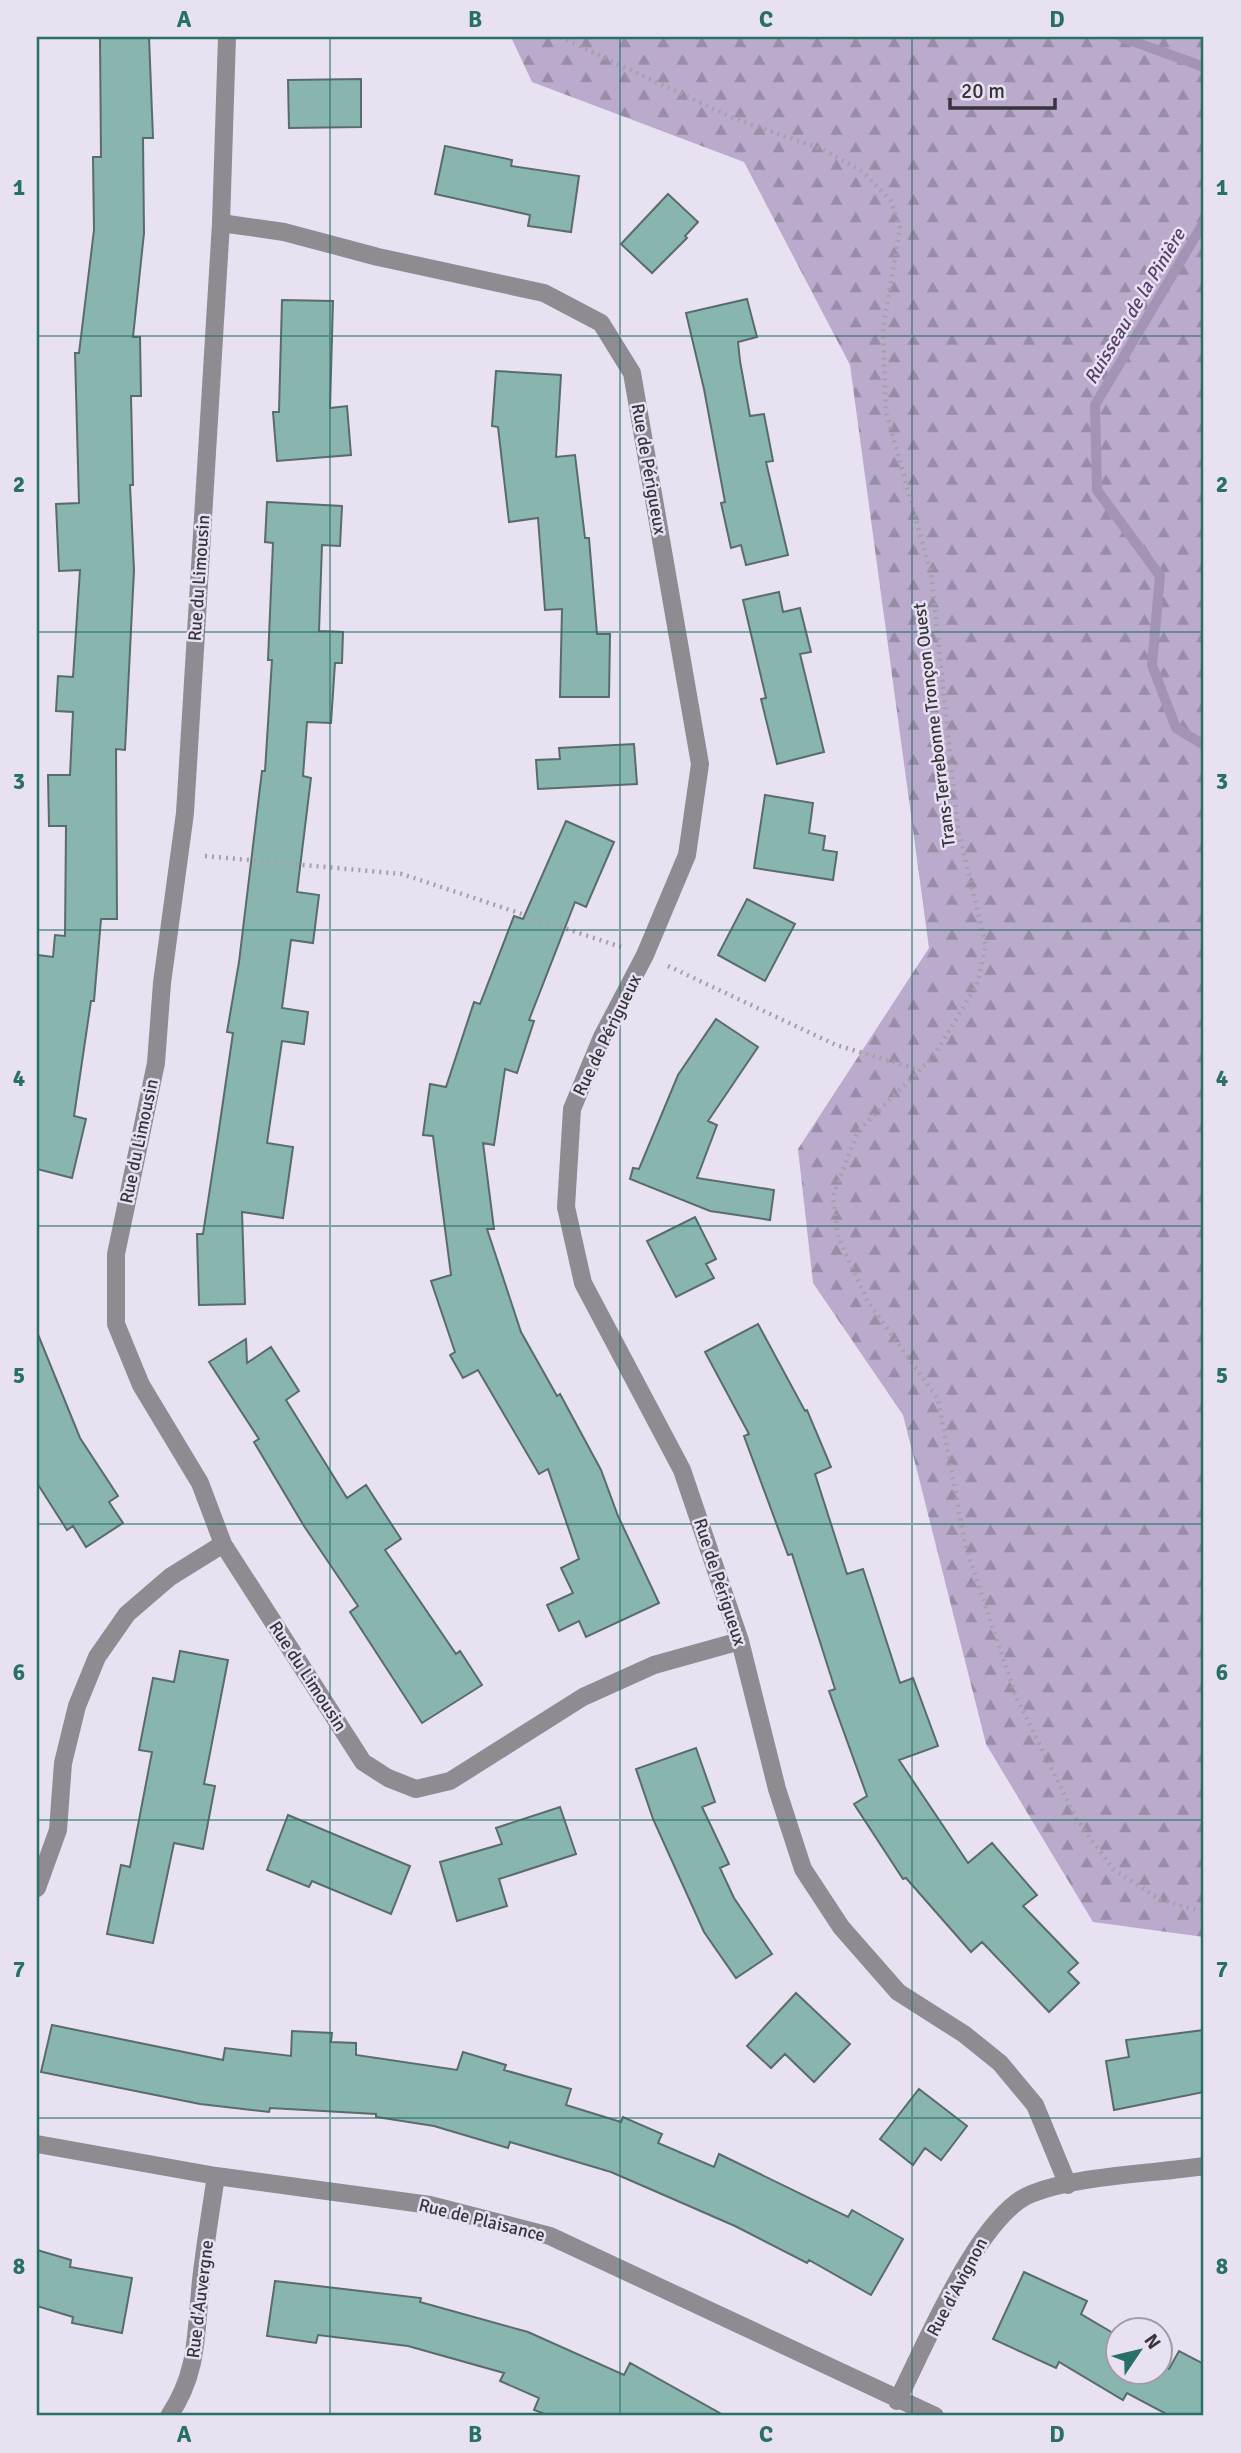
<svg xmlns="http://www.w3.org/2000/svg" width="1241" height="2453" viewBox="0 0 1241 2453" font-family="Signika,sans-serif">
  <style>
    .forest { fill: url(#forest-firs) }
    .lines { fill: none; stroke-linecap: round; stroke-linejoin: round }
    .stream { stroke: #a394b5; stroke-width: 10 }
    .building { fill: #88b6af; stroke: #5a6c69; stroke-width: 2 }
    .path { stroke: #a5a0ac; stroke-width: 4.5; stroke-dasharray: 2 5; stroke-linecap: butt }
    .minor { stroke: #8e8b91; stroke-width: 18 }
    .grid { fill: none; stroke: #276f67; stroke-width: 2; stroke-opacity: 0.55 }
    .labels { text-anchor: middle; stroke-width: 5; stroke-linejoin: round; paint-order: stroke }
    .street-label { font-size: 18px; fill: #37353b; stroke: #e8e1f1 }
    .water-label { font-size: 19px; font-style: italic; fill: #553f6d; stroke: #e8e1f1 }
    .neatline { fill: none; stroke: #276f67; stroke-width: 2.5 }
    .grid-label { font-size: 23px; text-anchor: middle; font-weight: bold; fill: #276f67 }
  </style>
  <defs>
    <pattern id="forest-firs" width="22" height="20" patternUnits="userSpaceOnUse" patternTransform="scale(1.75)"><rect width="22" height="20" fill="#baabcc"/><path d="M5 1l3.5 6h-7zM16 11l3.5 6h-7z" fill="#988ca7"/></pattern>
  </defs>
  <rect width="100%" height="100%" fill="#e8e1f1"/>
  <!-- forest -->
  <path class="forest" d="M511,37H1204V1937L1093,1922L986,1744L903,1415L813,1283L798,1149L929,948L850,365L744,162L532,82Z"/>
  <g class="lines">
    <!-- stream -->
    <path class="stream" d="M1121,37L1204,67
      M1204,222L1095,405L1097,490L1160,576L1152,665L1176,728L1204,745"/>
  </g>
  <!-- building -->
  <path class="building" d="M100,37H149L153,138H143L144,233L133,337H140L141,396H131L133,485H130L134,570L125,750L116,749L117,919H101L94,1001H91L74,1116L86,1119L72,1178L37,1169V955L53,957L55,935L65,936L66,826H49L48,775H70L73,712L56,711L58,676L73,677L80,570L59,571L56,504L79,503L75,353H79L94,230L93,157H101Z
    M361,79V127L289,128L288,80Z
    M445,146L512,160L511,166L579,176L571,232L528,226L530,215L435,194Z
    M668,194L698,222L685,236L687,238L652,273L621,244Z
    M747,299L757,337L738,342L740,361L750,416L764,414L773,461L766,462L788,555L746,565L741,545L731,548L721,503L725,502L704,389L686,313Z
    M282,300L333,301L330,408L347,406L351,455L277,461L273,412H279Z
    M496,371L561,375L556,457L575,455L585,538H589L597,634H610L609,697H560L562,609L545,610L538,518L509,522L498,427L492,426Z
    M267,502L342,506L340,546L322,545L319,631L343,632L342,663H335L331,723L307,722L303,776L311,778L297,892L319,895L313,943L291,940L282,1008L308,1012L304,1044L282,1041L267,1143L293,1147L283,1218L242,1212L245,1304L199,1305L197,1234H203L218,1136L233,1033L227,1032L239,962L262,771H265L272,660H268L273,543L265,542Z
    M779,592L783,612L800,608L811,652L800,654L824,752L777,764L761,699L766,698L743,600Z
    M634,744L637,784L538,789L536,760L560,759L559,748Z
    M765,795L813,803L809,833L825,836L823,850L837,852L833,880L754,868Z
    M566,821L614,842L586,907L575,902L529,1020L534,1021L517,1073L505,1069L494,1145L483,1143L494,1229H487L521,1332L557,1396L560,1394L601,1470L618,1516L659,1603L586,1637L579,1621L559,1631L547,1605L573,1593L561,1568L579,1559L548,1469L539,1474L478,1370L463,1378L450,1355L455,1352L431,1281L451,1275L433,1136L423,1135L430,1084L446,1087L474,1002L480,1004L514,916L523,919Z
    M747,899L795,924L765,981L718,955Z
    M716,1019L758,1047L708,1121L717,1125L697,1178L774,1190L770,1220L710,1211L630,1179L633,1168L639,1169L678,1075Z
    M695,1217L716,1259L706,1264L714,1278L676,1297L647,1241Z
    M758,1324L805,1411L807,1410L831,1467L815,1474L847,1574L863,1569L900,1683L913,1678L938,1746L899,1760L968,1863L992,1843L1037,1895L1023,1906L1078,1963L1068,1972L1079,1983L1049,2012L982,1942L971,1952L906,1878L903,1879L854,1804L867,1796L829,1691L835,1689L792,1554L788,1555L744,1436L749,1434L705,1352Z
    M37,1332L80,1438L118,1496L109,1502L123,1523L86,1547L73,1526L67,1530L37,1483Z
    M246,1339L247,1363L271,1347L299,1391L286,1400L347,1498L366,1485L401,1539L385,1550L456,1654L460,1651L482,1685L422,1723L350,1612L358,1606L304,1526L254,1442L259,1439L209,1362Z
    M180,1651L228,1660L204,1784L215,1786L203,1849L174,1843L153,1943L107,1934L121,1865L130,1867L152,1752L139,1750L153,1678L174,1682Z
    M696,1748L715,1802L702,1807L729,1864L720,1868L734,1898L772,1954L736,1978L704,1932L653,1819L636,1769Z
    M560,1807L576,1854L499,1879L507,1906L457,1921L440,1862L502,1844L496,1828Z
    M288,1815L410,1866L391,1914L312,1881L309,1887L267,1870Z
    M796,1993L850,2044L814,2082L785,2054L771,2068L747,2046Z
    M52,2025L223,2060L225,2048L291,2056L292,2031L332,2033L331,2042L356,2043V2055L457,2070L463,2052L506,2065L504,2070L571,2089L566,2105L621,2122L623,2117L662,2134L658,2143L714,2167L719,2154L848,2217L852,2210L903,2239L871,2295L809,2260L807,2263L735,2226L611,2172L510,2142L508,2148L434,2126L376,2117V2114L270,2108L269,2112L200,2104L41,2072Z
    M1204,2030V2092L1114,2110L1106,2061L1129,2057L1126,2040Z
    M919,2089L967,2126L941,2160L925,2148L913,2165L880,2139Z
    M37,2250L71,2260L70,2267L132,2278L122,2333L72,2323L73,2317L37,2306Z
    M1024,2272L1087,2301L1081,2314L1118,2336V2372H1160V2364L1169,2369L1179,2351L1204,2364V2416H1170L1127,2393L1123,2400L1059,2362L1056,2368L993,2339Z
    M275,2281L421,2298L420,2302L528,2332L624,2375L630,2363L725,2416H550L534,2410L539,2398L500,2381L504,2373L408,2346L318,2335L316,2343L267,2336Z"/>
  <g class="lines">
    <!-- path -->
    <path class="path" d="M560,37L733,118L822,149L863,172L891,201L900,228L883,329L886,412L931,573L958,829L986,946L977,985L933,1057L858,1131L833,1196L838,1237L868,1302L938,1399L965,1544L1016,1697L1077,1820L1113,1869L1161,1900L1204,1912
      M205,856L402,874L621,947
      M668,966L836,1045L920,1070"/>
    <!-- minor -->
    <path class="minor" d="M227,37L221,223L185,813L162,983L156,1063L116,1254V1324L141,1385L200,1483L223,1544L363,1762L388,1778L416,1789L450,1781L583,1697L654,1665L740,1641
      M221,223L284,232L378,257L544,293L601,323L632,373L700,764L687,855L645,955L602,1037L572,1109L566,1207L583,1283L682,1470L740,1641L777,1789L803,1869L841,1927L898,1992L964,2034L1000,2063L1035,2105L1068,2185
      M37,1888L58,1830L63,1763L77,1706L97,1657L127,1614L170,1577L223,1544
      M37,2144L216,2176L430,2205L550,2236L935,2416
      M897,2401C924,2349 978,2215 1031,2194C1079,2175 1152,2174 1204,2166
      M169,2416C201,2369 195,2326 202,2272C206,2240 211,2208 216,2176"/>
  </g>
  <!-- grid -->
  <path class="grid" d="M330,37V2416M620,37V2416M912,37V2416M37,336H1204M37,632H1204M37,930H1204M37,1226H1204M37,1524H1204M37,1820H1204M37,2118H1204"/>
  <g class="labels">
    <!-- street labels -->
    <g class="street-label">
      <text transform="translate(649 469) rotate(80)" y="6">Rue de Périgueux</text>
      <text transform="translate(199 578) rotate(-86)" y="6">Rue du Limousin</text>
      <text transform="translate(934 725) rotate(-97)" y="6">Trans-Terrebonne Tronçon Ouest</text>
      <text transform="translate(607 1035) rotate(-64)" y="6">Rue de Périgueux</text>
      <text transform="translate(139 1141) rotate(-78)" y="6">Rue du Limousin</text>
      <text transform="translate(720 1582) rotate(72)" y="6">Rue de Périgueux</text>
      <text transform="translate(308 1676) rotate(57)" y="6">Rue du Limousin</text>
      <text transform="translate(482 2220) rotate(14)" y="6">Rue de Plaisance</text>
      <text transform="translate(957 2287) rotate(-62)" y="6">Rue d'Avignon</text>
      <text transform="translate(200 2299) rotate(-83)" y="6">Rue d'Auvergne</text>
    </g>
    <!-- water labels -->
    <g class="water-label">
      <text transform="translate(1134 306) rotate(-59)" y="7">Ruisseau de la Pinière</text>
    </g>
  </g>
  <!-- border -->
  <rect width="1241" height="2453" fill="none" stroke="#e8e1f1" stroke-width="77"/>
  <!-- north arrow -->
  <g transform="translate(1139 2351) rotate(55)"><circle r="33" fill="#e8e1f1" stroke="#a19ca8" stroke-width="2"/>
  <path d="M0-5L12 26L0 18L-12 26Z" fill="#276f67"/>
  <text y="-10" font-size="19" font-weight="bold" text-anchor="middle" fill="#37353b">N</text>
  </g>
  <!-- scale -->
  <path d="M950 98v10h105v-10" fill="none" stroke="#37353b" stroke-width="3.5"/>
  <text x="961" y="98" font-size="21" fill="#37353b" stroke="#e8e1f1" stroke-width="5" paint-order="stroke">20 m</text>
  <rect x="38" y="38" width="1164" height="2376" class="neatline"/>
  <g class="grid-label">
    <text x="184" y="27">A</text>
    <text x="475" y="27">B</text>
    <text x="766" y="27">C</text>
    <text x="1057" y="27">D</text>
    <text x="19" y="195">1</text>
    <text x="1222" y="195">1</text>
    <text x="19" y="492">2</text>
    <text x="1222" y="492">2</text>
    <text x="19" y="789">3</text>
    <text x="1222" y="789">3</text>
    <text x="19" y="1086">4</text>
    <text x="1222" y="1086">4</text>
    <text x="19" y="1383">5</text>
    <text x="1222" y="1383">5</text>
    <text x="19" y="1680">6</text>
    <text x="1222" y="1680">6</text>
    <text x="19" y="1977">7</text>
    <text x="1222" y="1977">7</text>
    <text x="19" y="2274">8</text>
    <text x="1222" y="2274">8</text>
    <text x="184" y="2442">A</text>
    <text x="475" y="2442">B</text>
    <text x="766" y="2442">C</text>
    <text x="1057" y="2442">D</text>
  </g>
</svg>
